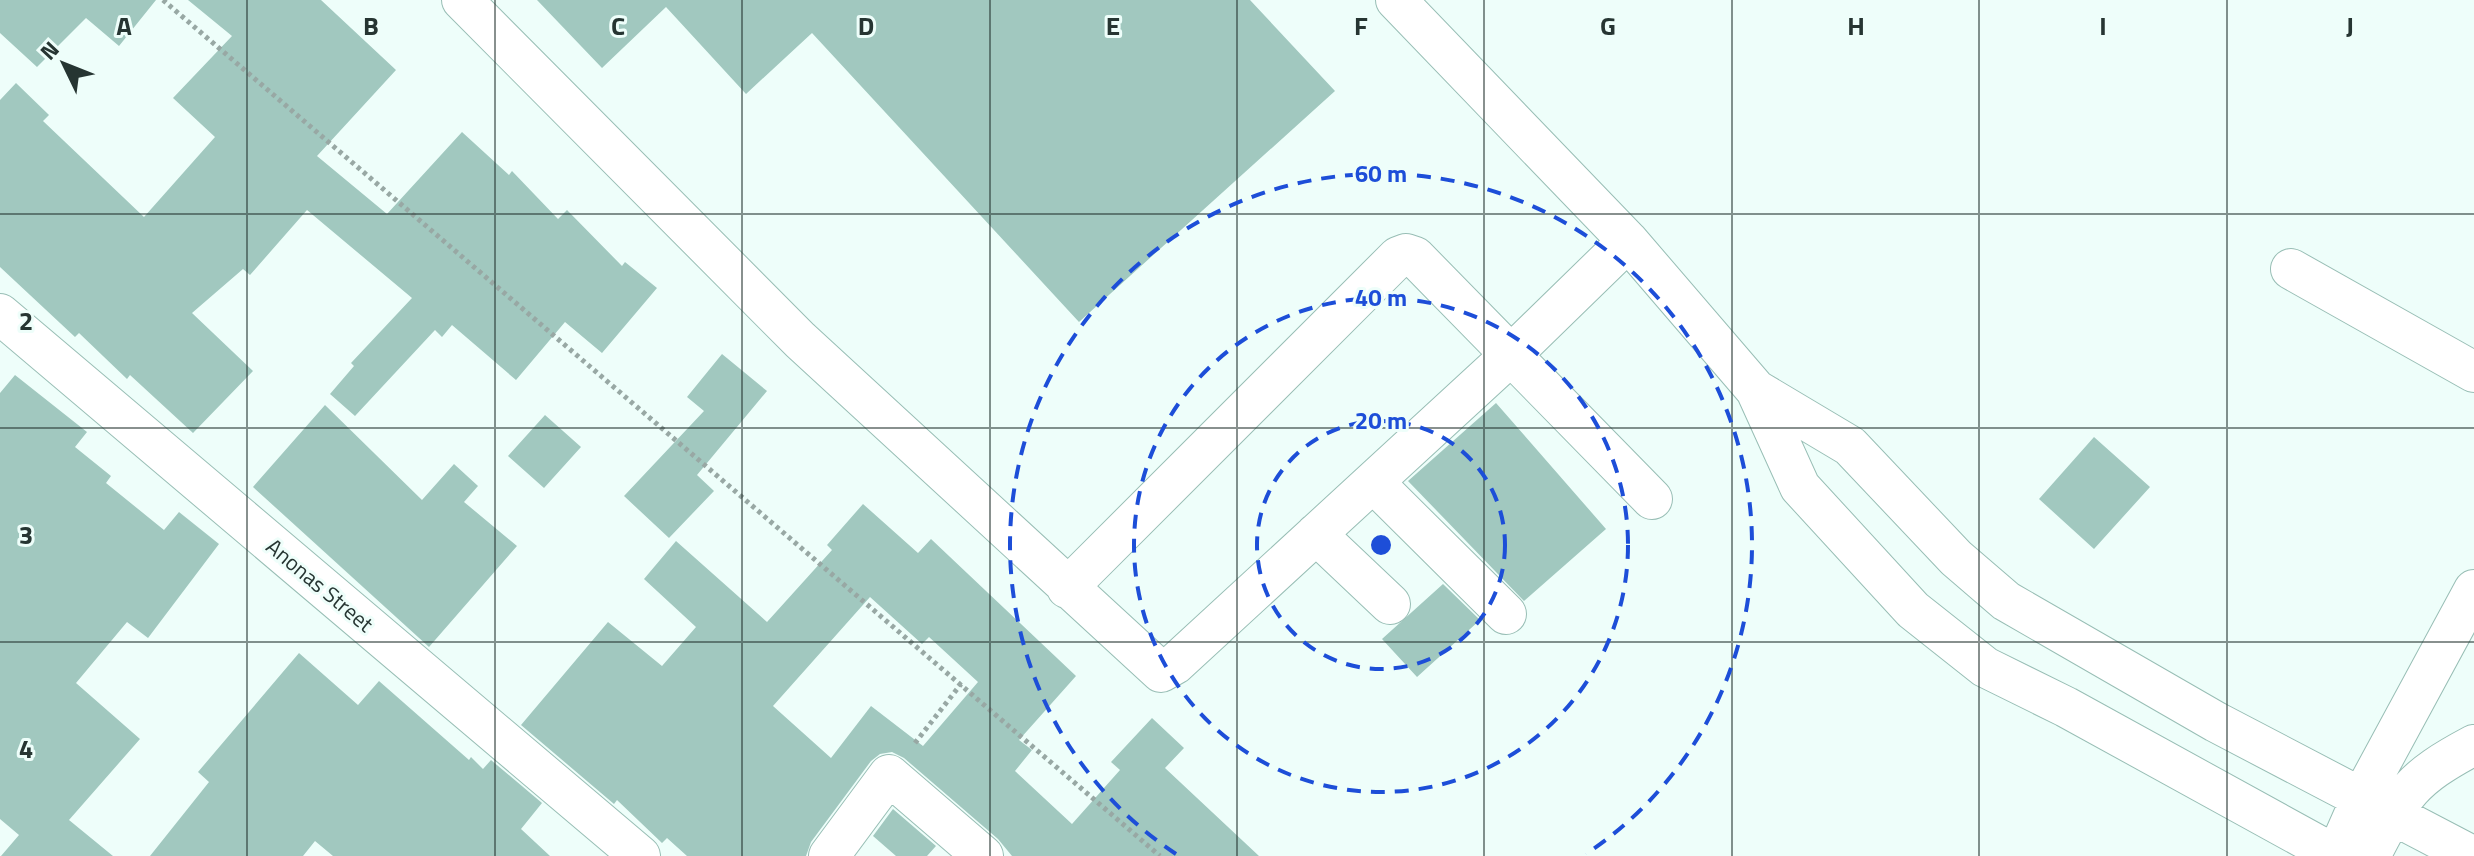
<svg xmlns="http://www.w3.org/2000/svg" width="2474" height="856" viewBox="0 0 2474 856" font-family="'Titillium Web',sans-serif">
  <style>
    .building { fill: #a1c8bf; fill-rule: evenodd }
    .lines { fill: none; stroke-linecap: round; stroke-linejoin: round }
    .minor-casing { stroke: #98beb5; stroke-width: 42 }
    .path { stroke: #98a8a4; stroke-width: 5; stroke-dasharray: 4 4; stroke-linecap: butt }
    .minor { stroke: #fff; stroke-width: 40 }
    .grid { fill: none; stroke: #263532; stroke-width: 2; stroke-opacity: 0.55 }
    .ring { fill: none; stroke: #1d4ed8; stroke-width: 4; stroke-dasharray: 14 10 }
    .labels { text-anchor: middle; stroke-width: 6; stroke-linejoin: round; paint-order: stroke }
    .street-label { font-size: 22px; fill: #263532; stroke: #eefefa }
    .grid-label { font-size: 26px; text-anchor: middle; font-weight: bold; fill: #263532; stroke: #eefefa; stroke-width: 6; stroke-linejoin: round; paint-order: stroke }
    .centre { fill: #1d4ed8; stroke: #eefefa; stroke-width: 4 }
    .ring-label { font-size: 24px; text-anchor: middle; font-weight: bold; fill: #1d4ed8; stroke: #eefefa; stroke-width: 6; stroke-linejoin: round; paint-order: stroke }
  </style>
  <rect width="100%" height="100%" fill="#eefefa"/>
  <!-- building -->
  <path class="building" d="M0,0H156L119,46L86,18L37,67L0,33Z
    M188,0H321L396,70L317,156L387,214L462,132L509,175L512,171L558,219L567,210L622,266L625,262L657,288L602,353L565,322L516,380L452,325L442,337L435,330L355,416L330,394L354,366L351,363L412,298L307,210L250,275L243,269L192,313L253,371L193,433L130,375L127,379L79,333L75,337L0,267V100L16,83L49,115L43,121L144,217L215,137L173,98L232,36Z
    M537,0H1250L1335,91L1079,322L812,33L746,94L666,7L602,68Z
    M722,354L767,391L697,475L714,491L669,538L624,496L704,411L687,397Z
    M15,375L87,432L75,447L111,476L106,483L164,530L179,512L219,544L148,638L127,622L76,683L140,739L69,820L113,856H1L19,835L0,819V393Z
    M1496,403L1606,529L1524,601L1408,481Z
    M325,405L422,500L454,464L478,486L464,502L517,546L429,647L253,487Z
    M545,415L581,447L544,488L508,456Z
    M2094,437L2150,487L2094,549L2039,499Z
    M863,504L918,553L931,539L1076,676L1019,740L1032,750L1015,771L1072,824L1120,770L1111,762L1152,718L1184,748L1165,768L1259,856H1012L998,839L904,758L892,752L880,754L871,761L811,842L806,856H687L667,838L662,843L617,800L614,804L521,725L608,622L662,666L696,627L644,579L676,541L767,622L832,550L827,545ZM870,597L922,644L929,637L978,682L923,746L871,706L831,758L773,706Z
    M1443,584L1480,620L1417,677L1382,639Z
    M299,653L358,705L379,681L469,760L471,757L483,769L491,760L542,803L521,829L550,856H333L315,841L303,856H150L209,782L198,772Z
    M893,809L936,846L927,856H896L873,836Z"/>
  <g class="lines">
    <defs>
      <path id="minor" d="M462,0L800,340L1161,672L1175,664L1512,354L1628,241
        M1396,0L1628,241L1756,390L1800,487L1913,610L1985,667L2066,707L2337,856
        M2291,269L2474,372
        M0,314L640,856
        M1756,390L1850,446L1956,558L2006,601L2216,722L2472,856
        M1373,482L1506,614
        M1316,534L1390,604
        M1067,588L1398,257L1406,254L1415,257L1652,499
        M829,856L889,775L983,856
        M2336,856L2362,797L2474,590
        M2370,856C2403,793 2410,779 2474,745"/>
    </defs>
    <!-- minor casing -->
    <use href="#minor" class="minor-casing"/>
    <!-- path -->
    <path class="path" d="M163,0L1160,856
      M915,743L961,684"/>
    <!-- minor -->
    <use href="#minor" class="minor"/>
  </g>
  <!-- grid -->
  <path class="grid" d="M247,0V856M495,0V856M742,0V856M990,0V856M1237,0V856M1484,0V856M1732,0V856M1979,0V856M2227,0V856M0,214H2474M0,428H2474M0,642H2474"/>
  <!-- distance rings -->
  <g class="ring">
    <circle cx="1381" cy="545" r="124"/>
    <circle cx="1381" cy="545" r="247"/>
    <path d="M1176 854A371 371 0 1 1 1586 854"/>
  </g>
  <g class="labels">
    <!-- street labels -->
    <g class="street-label">
      <text transform="translate(320 585) rotate(40)" y="8">Anonas Street</text>
    </g>
  </g>
  <g class="grid-label">
    <text x="124" y="35">A</text>
    <text x="371" y="35">B</text>
    <text x="618" y="35">C</text>
    <text x="866" y="35">D</text>
    <text x="1113" y="35">E</text>
    <text x="1361" y="35">F</text>
    <text x="1608" y="35">G</text>
    <text x="1856" y="35">H</text>
    <text x="2103" y="35">I</text>
    <text x="2350" y="35">J</text>
    <text x="26" y="330">2</text>
    <text x="26" y="544">3</text>
    <text x="26" y="758">4</text>
  </g>
  <circle cx="1381" cy="545" r="12" class="centre"/>
  <g class="ring-label">
    <text x="1381" y="182">60 m</text>
    <text x="1381" y="306">40 m</text>
    <text x="1381" y="429">20 m</text>
  </g>
  <!-- north arrow -->
  <g transform="translate(64 64) rotate(313)" stroke="#eefefa" stroke-width="6" paint-order="stroke">
  <path d="M0-6L14 30L0 20L-14 30Z" fill="#263532"/>
  <text y="-12" font-size="22" font-weight="bold" text-anchor="middle" fill="#263532">N</text>
  </g>
</svg>
